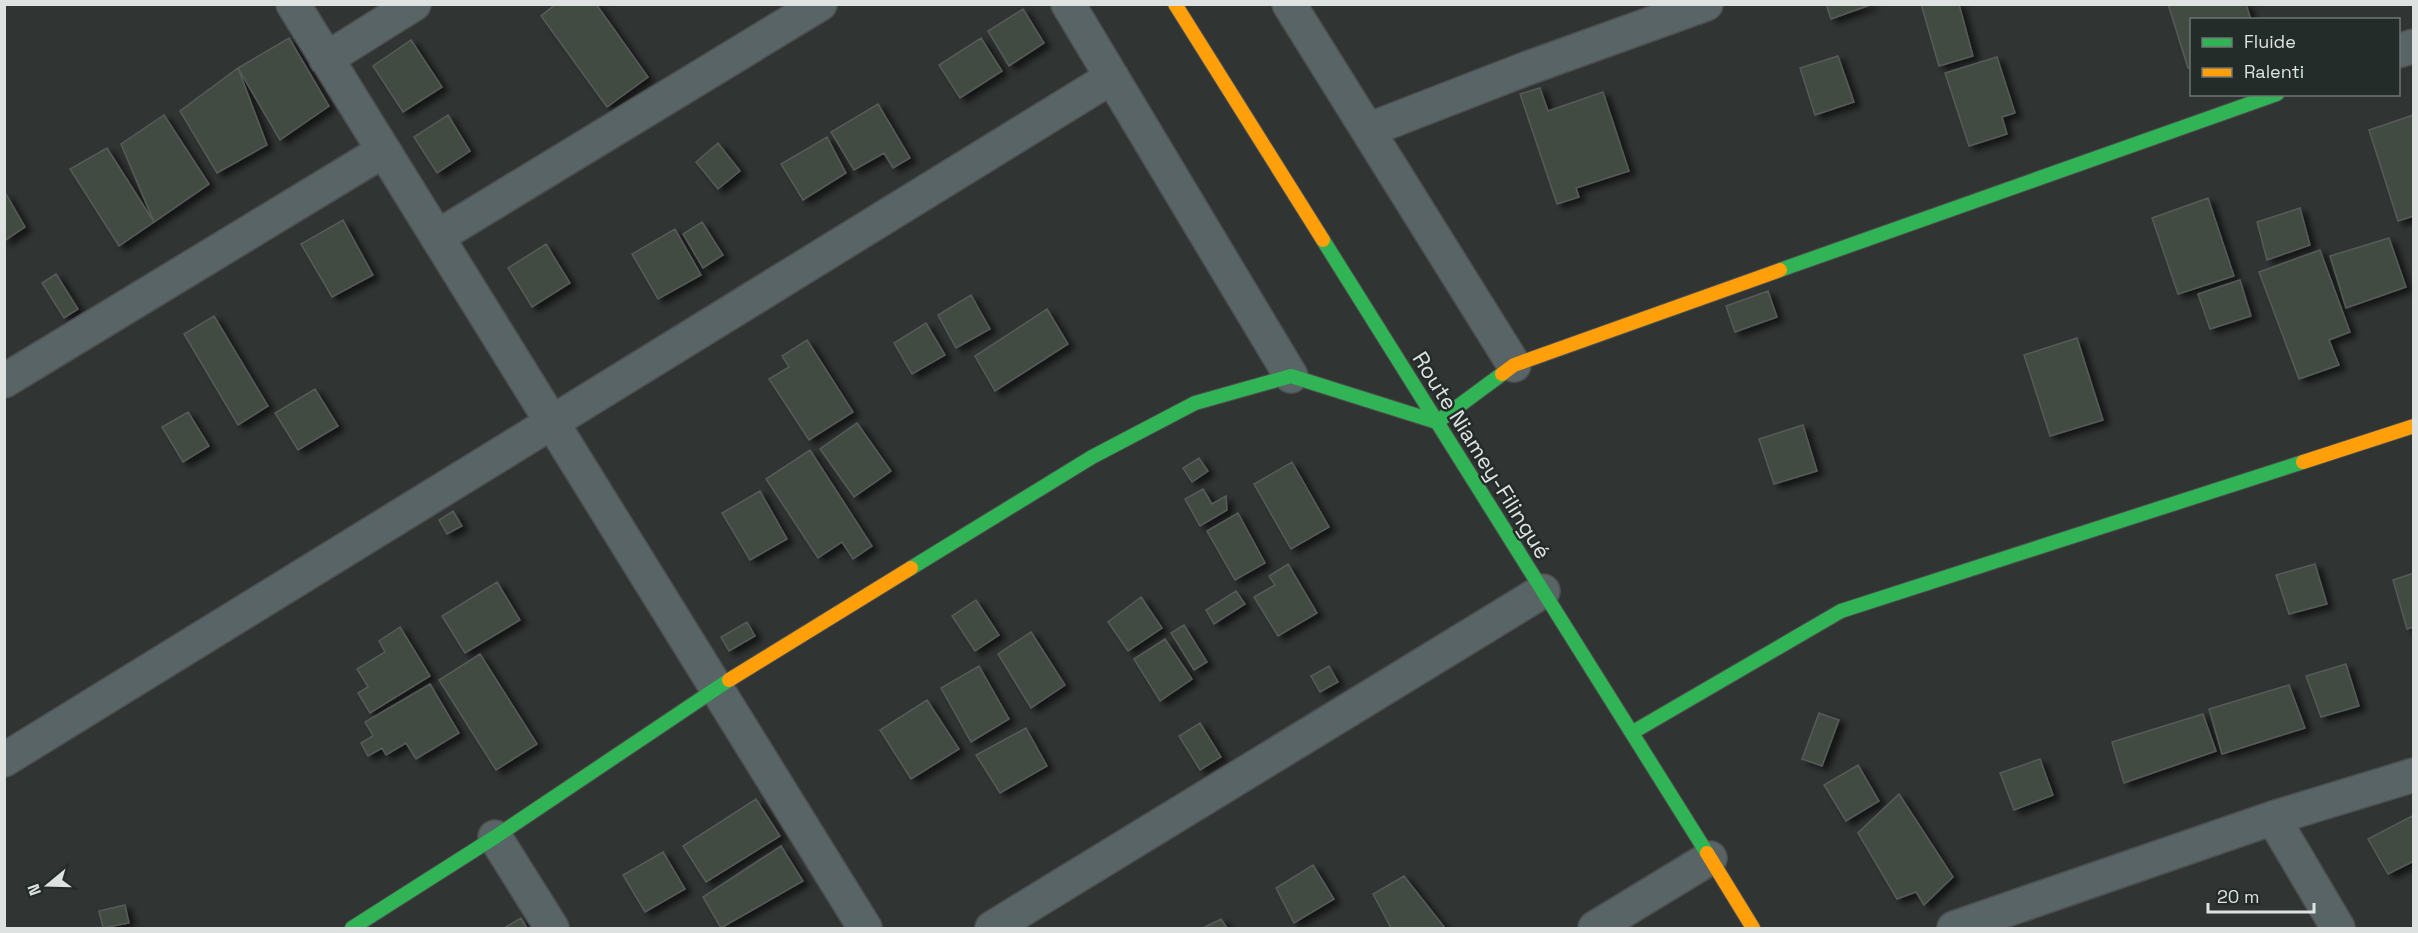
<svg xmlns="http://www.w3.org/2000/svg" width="2418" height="933" viewBox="0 0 2418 933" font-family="'Space Grotesk',sans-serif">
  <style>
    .building { fill: #424c43; stroke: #575a59; stroke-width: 1.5; filter: url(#shadow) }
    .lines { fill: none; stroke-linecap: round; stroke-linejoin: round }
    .street-casing { stroke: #4d4f4f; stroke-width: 36 }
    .fast-casing { stroke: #4d4f4f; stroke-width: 16 }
    .slow-casing { stroke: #4d4f4f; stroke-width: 16 }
    .street { stroke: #596467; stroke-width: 33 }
    .fast { stroke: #30b455; stroke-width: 14 }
    .slow { stroke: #ff9f0a; stroke-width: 14 }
    .labels { text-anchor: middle; stroke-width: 5; stroke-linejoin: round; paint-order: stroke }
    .street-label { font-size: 22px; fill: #dee3e2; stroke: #242c2a }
  </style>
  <defs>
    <filter id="shadow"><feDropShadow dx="6" dy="4" stdDeviation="3" flood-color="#0009"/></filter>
  </defs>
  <rect width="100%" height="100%" fill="#303433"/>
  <!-- building -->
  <path class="building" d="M556,4H596L648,77L607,107L541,16Z
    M1826,4H1873L1831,19Z
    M1921,4H1959L1973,56L1939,66Z
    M2168,4H2246L2251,20H2192V67L2188,68Z
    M1023,9L1044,43L1009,66L988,31Z
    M289,38L329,106L280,140L238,68Z
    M981,38L1002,71L960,98L939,65Z
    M411,40L442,87L403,112L373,66Z
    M1838,56L1854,102L1815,115L1800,68Z
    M1997,57L2015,113L2002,117L2007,134L1969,146L1945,73Z
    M238,68L267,145L217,173L180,111Z
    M1540,88L1548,111L1603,92L1629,171L1576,188L1579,197L1557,204L1520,94Z
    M878,104L910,158L893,168L884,153L854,170L831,132Z
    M164,115L209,184L154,222L121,144Z
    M448,115L470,151L437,173L414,137Z
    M2413,115L2414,216L2398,221L2369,130Z
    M827,137L846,173L803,200L781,164Z
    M718,143L740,171L718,189L696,162Z
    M107,148L154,222L119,246L70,169Z
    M6,194L25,227L4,241V195Z
    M2208,198L2234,276L2178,294L2152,218Z
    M2300,208L2310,245L2267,260L2257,222Z
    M343,220L373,275L332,297L301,244Z
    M702,222L723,255L703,268L683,234Z
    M675,229L701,275L658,299L632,254Z
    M2389,238L2406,287L2346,308L2330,256Z
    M546,244L570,283L532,307L508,268Z
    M2320,250L2350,332L2329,340L2339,365L2299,379L2259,272Z
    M56,274L78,309L64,318L42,283Z
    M2240,280L2251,316L2210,329L2198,294Z
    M1768,291L1777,317L1735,332L1726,306Z
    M971,295L990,329L956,348L938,315Z
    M1047,309L1068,344L995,391L975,356Z
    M214,316L268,406L238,425L184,334Z
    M926,323L945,355L912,374L894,343Z
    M2077,338L2103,420L2050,436L2024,355Z
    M807,340L853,412L809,440L769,379L789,367L782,356Z
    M315,389L338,426L298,450L275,413Z
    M188,412L209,446L183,462L162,427Z
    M857,423L891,471L854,497L820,449Z
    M1803,425L1817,471L1774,484L1759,439Z
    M810,450L872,546L853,559L842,542L818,558L766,479Z
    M1199,458L1208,471L1192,482L1183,468Z
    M1292,462L1329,527L1291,549L1254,484Z
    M1203,489L1212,504L1226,496L1227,510L1200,526L1185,499Z
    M760,491L787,539L750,560L722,513Z
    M453,511L462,526L447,534L439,520Z
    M1238,513L1265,563L1235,580L1207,531Z
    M1288,564L1317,613L1278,636L1254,597L1275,585L1269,576Z
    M2315,564L2327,604L2289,614L2276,575Z
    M2414,573V627L2407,629L2393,580Z
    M497,582L520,620L465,653L442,616Z
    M1236,591L1245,604L1214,624L1206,610Z
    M1141,597L1162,628L1128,651L1108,622Z
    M976,600L999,635L975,651L952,616Z
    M747,622L755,636L729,651L721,637Z
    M1184,625L1207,662L1194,670L1171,633Z
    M400,627L430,676L370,713L358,693L368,687L357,669L385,652L379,641Z
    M1031,632L1065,685L1031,708L998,654Z
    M1165,639L1192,679L1160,701L1134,659Z
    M480,654L537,744L496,770L439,680Z
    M2346,664L2359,706L2321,717L2306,676Z
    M979,666L1009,719L971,742L941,688Z
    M1329,666L1338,682L1320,692L1311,676Z
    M430,684L459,733L416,759L406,743L386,755L382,748L368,756L361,743L373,736L365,722Z
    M2289,685L2305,728L2222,754L2209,709Z
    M927,700L959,749L911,779L880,730Z
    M1819,713L1839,720L1822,766L1802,759Z
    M2203,714L2216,751L2124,783L2112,742Z
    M1200,723L1221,757L1200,770L1179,736Z
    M1026,728L1047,766L1000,793L976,755Z
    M2040,759L2053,795L2014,810L2000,773Z
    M1858,765L1879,801L1846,821L1824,785Z
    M1899,794L1953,877L1924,905L1916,892L1897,899L1858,833Z
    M756,799L780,836L706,882L683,846Z
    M2414,815V861L2388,874L2368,839Z
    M781,846L803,881L721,928L703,897Z
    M663,852L685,889L645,912L623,875Z
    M1313,865L1334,899L1294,923L1276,888Z
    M1404,876L1445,928H1391L1373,894Z
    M125,905L129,923L103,928L99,911Z
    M521,918L527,928H504Z
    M1221,919L1227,928H1203Z"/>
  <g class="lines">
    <defs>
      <path id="street" d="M293,4L865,928
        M1068,4L1291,376
        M1289,4L1514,365
        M2398,51L2414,46
        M326,59L414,4
        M1368,130L1528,68L1706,4
        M437,237L820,4
        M4,381L383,151
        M4,760L1112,77
        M2273,818L2338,928
        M495,837L552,928
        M992,928L1543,591
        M1595,928L1710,858
        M1954,928L2273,818L2414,775"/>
      <path id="fast" d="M1323,240L1707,853
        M1780,270L2277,94
        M911,568L1092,457L1195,403L1291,376L1437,422L1502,374
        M1633,732L1841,611L2303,462
        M352,928L495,837L729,680"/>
      <path id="slow" d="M1175,4L1323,240
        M1502,374L1514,365L1780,270
        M2303,462L2414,426
        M729,680L911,568
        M1707,853L1753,928"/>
    </defs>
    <!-- street casing -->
    <use href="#street" class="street-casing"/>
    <!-- fast casing -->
    <use href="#fast" class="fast-casing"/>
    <!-- slow casing -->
    <use href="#slow" class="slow-casing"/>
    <!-- street -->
    <use href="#street" class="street"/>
    <!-- fast -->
    <use href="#fast" class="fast"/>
    <!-- slow -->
    <use href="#slow" class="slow"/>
  </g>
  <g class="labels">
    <!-- street labels -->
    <g class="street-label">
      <text transform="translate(1482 455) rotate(58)" y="8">Route Niamey-Filingué</text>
    </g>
  </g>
  <!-- border -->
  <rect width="2418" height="933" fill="none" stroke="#dee3e2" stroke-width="12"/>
  <!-- legend -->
  <rect x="2190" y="18" width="210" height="78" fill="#242c2a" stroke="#6e7574" stroke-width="1.5"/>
  <rect x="2202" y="38" width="30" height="9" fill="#30b455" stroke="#6e7574" stroke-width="1.5"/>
  <text x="2244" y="48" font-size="18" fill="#dee3e2">Fluide</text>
  <rect x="2202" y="68" width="30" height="9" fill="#ff9f0a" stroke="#6e7574" stroke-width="1.5"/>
  <text x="2244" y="78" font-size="18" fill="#dee3e2">Ralenti</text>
  <!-- north arrow -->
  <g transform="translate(48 885) rotate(251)" stroke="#242c2a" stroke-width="4.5" paint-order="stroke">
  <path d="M0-4.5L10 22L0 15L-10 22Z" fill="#dee3e2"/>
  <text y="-9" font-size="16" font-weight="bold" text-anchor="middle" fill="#dee3e2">N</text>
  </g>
  <!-- scale -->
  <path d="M2208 903v9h106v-9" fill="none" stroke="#dee3e2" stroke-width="3"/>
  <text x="2217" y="903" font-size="18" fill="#dee3e2" stroke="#242c2a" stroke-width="4.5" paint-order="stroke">20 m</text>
</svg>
